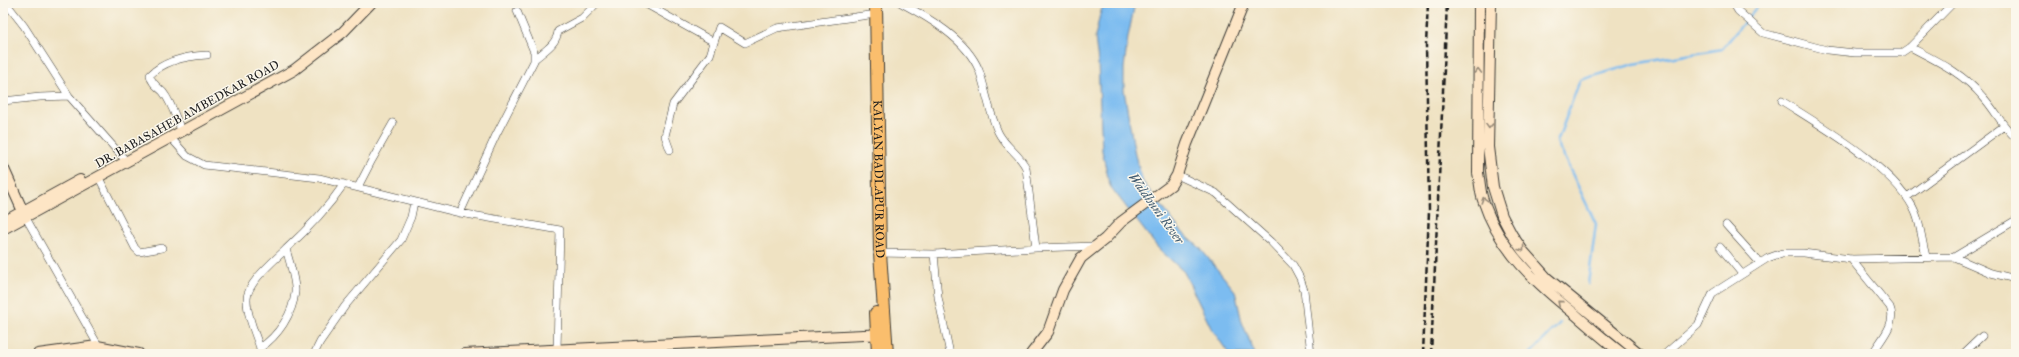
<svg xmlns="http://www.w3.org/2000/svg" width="2019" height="357" viewBox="0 0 2019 357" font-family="'IM FELL Great Primer',serif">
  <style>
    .water { fill: #7cbcf0; stroke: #4c6c86 }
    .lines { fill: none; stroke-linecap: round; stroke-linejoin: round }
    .stream { stroke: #7cbcf0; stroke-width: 2.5 }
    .street-casing { stroke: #3c3a35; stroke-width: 8 }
    .secondary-casing { stroke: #3c3a35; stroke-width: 12 }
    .primary-casing { stroke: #3c3a35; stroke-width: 14 }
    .street { stroke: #fff; stroke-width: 7 }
    .secondary { stroke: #fde5c5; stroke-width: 10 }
    .primary { stroke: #fabe6d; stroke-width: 12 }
    .rail { stroke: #1c1c1c; stroke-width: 2.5; stroke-dasharray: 6 3; stroke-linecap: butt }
    .oneway { stroke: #988b79 }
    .labels { text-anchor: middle; stroke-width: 3; stroke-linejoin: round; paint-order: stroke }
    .street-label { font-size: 12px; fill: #1c1c1c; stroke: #fbf7ec }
    .water-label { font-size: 13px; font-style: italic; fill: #425c71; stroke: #fbf7ec }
  </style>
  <rect width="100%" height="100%" fill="#fbf7ec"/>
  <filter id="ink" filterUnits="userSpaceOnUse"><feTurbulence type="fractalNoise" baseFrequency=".025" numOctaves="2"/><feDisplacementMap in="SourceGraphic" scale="8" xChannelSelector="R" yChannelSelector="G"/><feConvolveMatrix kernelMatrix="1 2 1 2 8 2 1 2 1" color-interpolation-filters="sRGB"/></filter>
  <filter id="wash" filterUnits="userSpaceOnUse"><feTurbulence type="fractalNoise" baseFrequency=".012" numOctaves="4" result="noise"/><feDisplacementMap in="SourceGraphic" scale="16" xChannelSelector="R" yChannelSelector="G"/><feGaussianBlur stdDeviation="0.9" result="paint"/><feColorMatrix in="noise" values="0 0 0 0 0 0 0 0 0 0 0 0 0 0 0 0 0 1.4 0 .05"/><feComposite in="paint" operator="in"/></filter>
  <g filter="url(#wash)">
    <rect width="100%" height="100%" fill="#efe2c2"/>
    <!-- water -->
    <path class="water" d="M1104,3H1135L1128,37L1124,68V90L1135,155L1143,182L1181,231L1200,248L1235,291L1242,322L1255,354H1229L1211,328L1184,272L1158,248L1110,186L1102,151L1098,63L1095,37L1100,14Z"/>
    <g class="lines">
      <!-- stream -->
      <path class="stream" d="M1588,284L1596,224L1557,142L1580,80L1634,64L1722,49L1760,3
        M1530,354L1560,323"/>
    </g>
  </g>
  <g filter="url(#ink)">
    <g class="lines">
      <defs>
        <path id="street" d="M6,3L24,26L69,96
          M644,3L714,42
          M901,3C929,18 966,39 979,70C986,90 989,112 998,132C1006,148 1020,154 1026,168L1036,248
          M1733,3L1738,11L1763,33L1827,50L1855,53H1901L1910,47L1953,3
          M1910,47C1937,61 1963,73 1983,97C1995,110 2002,126 2016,138
          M535,59C544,51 557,44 558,31L582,18L597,3
          M3,101L40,97L69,96L127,162
          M1782,101C1821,126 1899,170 1916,214C1921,227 1922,242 1926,256
          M182,132C176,119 172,103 163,92C158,87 151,83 150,75C165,60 187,56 207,55
          M171,138L187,156L204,165L319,178L460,213L560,230L557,350
          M670,150L665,136L673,104L710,55L719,27L745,43L777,28L869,15
          M1177,175L1216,193L1271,242L1293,265L1300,278L1304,290L1311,354
          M99,178L135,248L139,252L162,248
          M358,187L372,160L393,123
          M1907,197L2004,126
          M460,213L496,135L534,61V52L517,11
          M26,218L103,354
          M1726,225L1760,263
          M1720,247L1742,274
          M877,253L934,254L1036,248L1096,246
          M934,254L938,297L950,354
          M1954,257L2016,220
          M1851,259L1890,307C1897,324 1881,339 1872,354
          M260,348C255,333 247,316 247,300C246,283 275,260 286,249
          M259,354L260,348C278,336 293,314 295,292C296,281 289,260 286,249C308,229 327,209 344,184
          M314,354L320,342L345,306L401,240L411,217L414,202
          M1665,354L1698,325L1713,293L1768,258L1782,253H1803L1851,259L1954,257L1991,273L2016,279
          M1963,354L1982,336"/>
        <path id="secondary" d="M1479,3L1478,173C1480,182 1480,192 1483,200C1499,250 1537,284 1576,315C1591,328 1607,342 1623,354
          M1491,3L1488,147L1493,187L1502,216L1512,235L1523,251L1547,278L1640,354
          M3,167L25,216
          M7,220L80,180
          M3,229L294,70L343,32L371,3
          M38,354L97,346L139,354
          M464,354L885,334
          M1031,354L1048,332L1063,290L1081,258L1105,239L1121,222L1171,185L1177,175L1187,144L1244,3"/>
        <g id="primary">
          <path id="s1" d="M876,3L880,253L887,354"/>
          <path d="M876,313L878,354"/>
        </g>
      </defs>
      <!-- street casing -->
      <use href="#street" class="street-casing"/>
      <!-- secondary casing -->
      <use href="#secondary" class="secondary-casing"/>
      <!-- primary casing -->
      <use href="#primary" class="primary-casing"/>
      <!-- street -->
      <use href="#street" class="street"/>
      <!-- secondary -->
      <use href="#secondary" class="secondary"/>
      <!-- primary -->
      <use href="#primary" class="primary"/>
      <!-- rail -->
      <path class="rail" d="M1423,354L1429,211L1426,45L1428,3
        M1431,354L1447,3"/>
    </g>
    <!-- one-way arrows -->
    <defs><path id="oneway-chevron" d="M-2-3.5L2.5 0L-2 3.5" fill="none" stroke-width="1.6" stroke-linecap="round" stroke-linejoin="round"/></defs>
    <g class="oneway">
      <use href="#oneway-chevron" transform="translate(1478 71) rotate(-89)"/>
      <use href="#oneway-chevron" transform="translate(1489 126) rotate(92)"/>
      <use href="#oneway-chevron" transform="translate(1484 200) rotate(-107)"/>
      <use href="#oneway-chevron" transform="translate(1522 249) rotate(53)"/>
      <use href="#oneway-chevron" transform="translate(1560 303) rotate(-140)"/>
    </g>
  </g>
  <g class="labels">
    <!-- street labels -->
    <g class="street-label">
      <text transform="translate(187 114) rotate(-29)" y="4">DR. BABASAHEB AMBEDKAR ROAD</text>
      <text dy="4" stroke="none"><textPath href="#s1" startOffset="176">KALYAN BADLAPUR ROAD</textPath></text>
    </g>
    <!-- water labels -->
    <g class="water-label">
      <text transform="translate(1157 208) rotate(54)" y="5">Waldhuni River</text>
    </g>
  </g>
  <!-- margin -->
  <rect width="2019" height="357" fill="none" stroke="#fbf7ec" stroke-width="16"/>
</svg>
